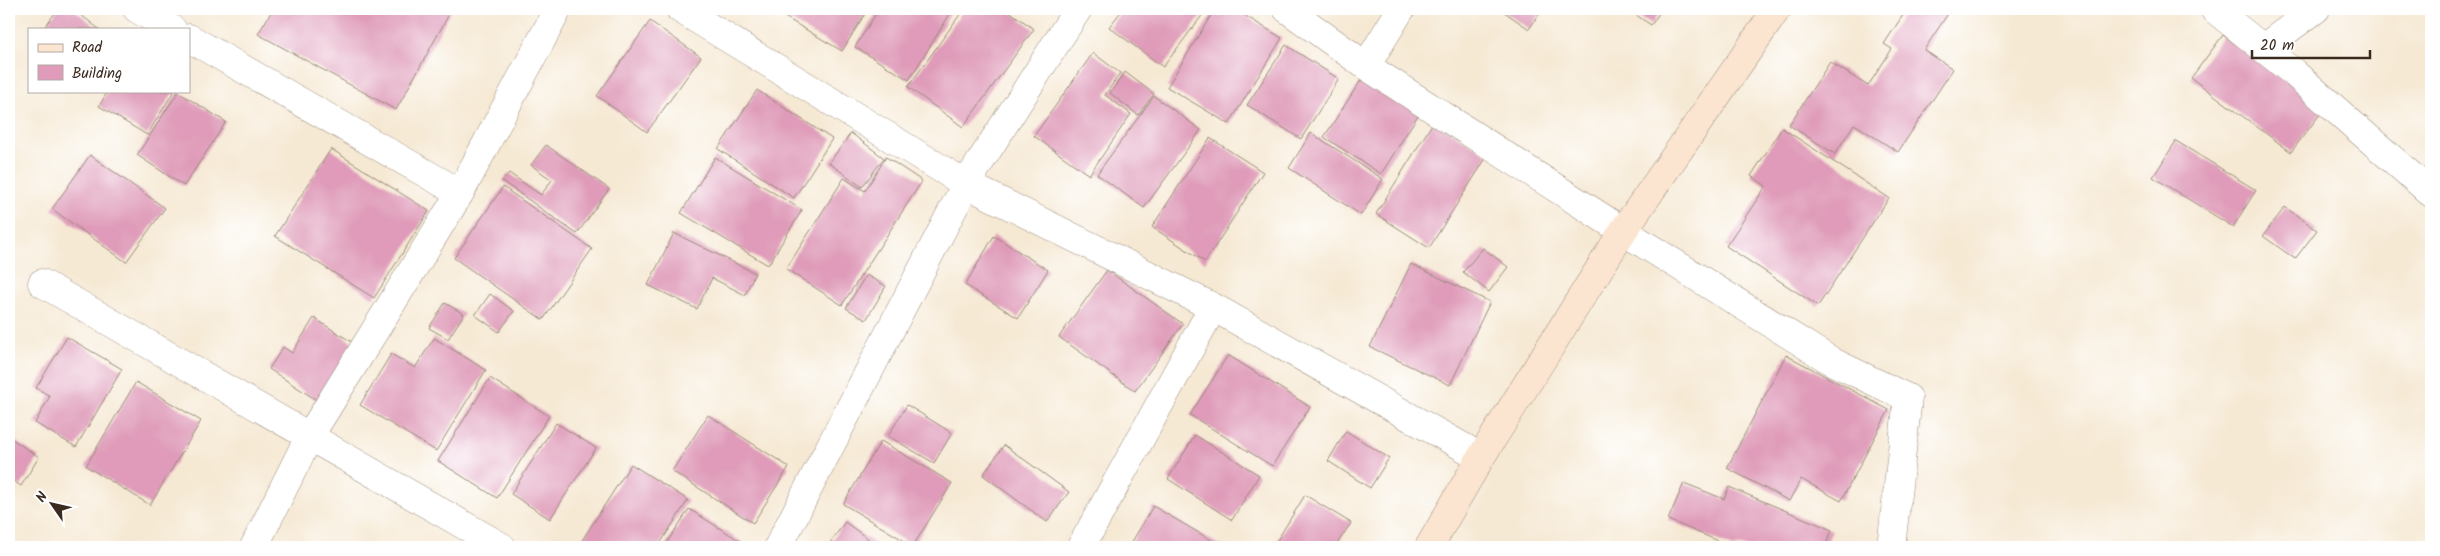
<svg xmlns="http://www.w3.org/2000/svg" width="2440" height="556" viewBox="0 0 2440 556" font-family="Kalam,sans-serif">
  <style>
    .building { fill: #df9bb9 }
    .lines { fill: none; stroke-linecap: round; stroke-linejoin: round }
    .street-casing { stroke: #988a79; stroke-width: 29 }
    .secondary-casing { stroke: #988a79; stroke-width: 29 }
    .street { stroke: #fff; stroke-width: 28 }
    .secondary { stroke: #fce5d0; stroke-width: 28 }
  </style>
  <rect width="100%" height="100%" fill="#fff"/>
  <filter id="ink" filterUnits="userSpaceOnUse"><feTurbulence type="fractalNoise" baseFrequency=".02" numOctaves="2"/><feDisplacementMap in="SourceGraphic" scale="10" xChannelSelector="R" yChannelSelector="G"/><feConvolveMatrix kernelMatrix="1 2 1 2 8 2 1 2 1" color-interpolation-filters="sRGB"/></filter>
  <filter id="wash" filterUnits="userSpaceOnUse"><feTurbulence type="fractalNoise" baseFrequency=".0096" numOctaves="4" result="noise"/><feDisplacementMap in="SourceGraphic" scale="20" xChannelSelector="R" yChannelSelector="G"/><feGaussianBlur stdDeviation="1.12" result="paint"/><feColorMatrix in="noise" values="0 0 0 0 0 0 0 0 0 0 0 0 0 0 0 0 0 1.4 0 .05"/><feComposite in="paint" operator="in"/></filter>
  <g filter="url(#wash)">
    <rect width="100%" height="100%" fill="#f6e9d4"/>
    <g id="blocks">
      <!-- building -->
      <path class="building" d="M58,9H73L99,29H43Z
        M273,9H452L396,110L258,34Z
        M781,9H868L842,51L778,13Z
        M879,9H953L909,80L855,47Z
        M964,9H1006L1034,29L963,127L908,87Z
        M1123,9H1207L1163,67L1109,27Z
        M1215,9H1234L1282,38L1229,124L1167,87Z
        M1500,9H1543L1529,29Z
        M1627,9H1662L1651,25Z
        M1907,9H1951L1924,50L1953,69L1898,152L1854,124L1835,154L1789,125L1830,62L1868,86L1892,49L1884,44Z
        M650,21L701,57L647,132L597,96Z
        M2223,35L2324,109L2291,152L2191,78Z
        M1286,45L1339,79L1301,139L1247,105Z
        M1093,53L1120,73L1105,95L1131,114L1089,175L1034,136Z
        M1125,72L1154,94L1138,115L1110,93Z
        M1363,77L1420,112L1381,174L1324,137Z
        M757,90L832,139L794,198L718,149Z
        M108,91H174L147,135L99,106Z
        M178,92L226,122L184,186L137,155Z
        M1154,96L1201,130L1144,208L1097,174Z
        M1434,121L1488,155L1429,248L1376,214Z
        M1782,128L1889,198L1818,306L1726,246L1766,186L1751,176Z
        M851,133L884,158L862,187L829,163Z
        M1311,133L1383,179L1361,215L1289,168Z
        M1210,138L1263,172L1205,262L1152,227Z
        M2176,141L2256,190L2233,227L2153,177Z
        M546,145L609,189L577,234L502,181L509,173L541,195L552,180L531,165Z
        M331,149L429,211L374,298L275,236Z
        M90,155L165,208L126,262L52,209Z
        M715,157L802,210L768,265L681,213Z
        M886,157L922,181L842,305L786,269L844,178L865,191Z
        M503,187L592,249L543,320L454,258Z
        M2285,207L2317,230L2295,259L2263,236Z
        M674,233L755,273L745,295L712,278L697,309L648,285Z
        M994,236L1048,270L1018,318L965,285Z
        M1483,248L1508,267L1489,292L1463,272Z
        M1411,264L1490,302L1450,385L1370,347Z
        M1107,270L1183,324L1135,391L1059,337Z
        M866,275L886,286L866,320L846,308Z
        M490,294L514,311L499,332L475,315Z
        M445,303L464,314L448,339L429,328Z
        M314,318L355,344L318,401L269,369L283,347L292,353Z
        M67,337L122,369L76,447L35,423L50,396L36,388Z
        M434,338L486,370L436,451L360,405L391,354L415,368Z
        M1228,355L1310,407L1272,466L1190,415Z
        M1786,355L1889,410L1841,501L1801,479L1789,501L1727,468Z
        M490,378L549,416L497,498L438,461Z
        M136,382L201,421L150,505L86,466Z
        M907,405L952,433L934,463L888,436Z
        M708,415L789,467L753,523L672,471Z
        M556,423L596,448L550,519L511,494Z
        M1346,431L1389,458L1370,488L1328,461Z
        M1195,435L1259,475L1232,520L1168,479Z
        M9,437L39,457L21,486L9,478Z
        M881,441L952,483L913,546L843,504Z
        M1004,445L1069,492L1047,522L983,475Z
        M631,464L688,500L658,547H582L579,545Z
        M1684,483L1724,499L1729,487L1832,530L1825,547H1733L1668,520Z
        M1305,495L1351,523L1335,547H1273Z
        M1153,506L1223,547H1129Z
        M689,509L742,542L739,547H664Z
        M845,522L879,547H827Z"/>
    </g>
  </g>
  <g filter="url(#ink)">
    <use href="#blocks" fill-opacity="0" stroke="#988a79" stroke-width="1"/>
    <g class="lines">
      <defs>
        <path id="street" d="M137,9L172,29
          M680,9L966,184L1213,307L1481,457
          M1287,9L1366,66L1623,231L1833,362L1908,398L1891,547
          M2214,9L2294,73L2431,193
          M189,38L460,193L558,9
          M2263,48L2316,9
          M1366,66L1401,9
          M42,283L502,547
          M254,547L309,437L460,193
          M778,547L966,184L1078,9
          M1081,547L1213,307"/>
        <path id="secondary" d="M1429,547L1481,457L1623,231L1777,9"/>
      </defs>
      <!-- street casing -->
      <use href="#street" class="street-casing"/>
      <!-- secondary casing -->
      <use href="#secondary" class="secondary-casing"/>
      <!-- street -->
      <use href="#street" class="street"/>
      <!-- secondary -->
      <use href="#secondary" class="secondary"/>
    </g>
  </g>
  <!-- margin -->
  <rect width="2440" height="556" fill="none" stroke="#fff" stroke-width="30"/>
  <!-- legend -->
  <rect x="28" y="28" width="162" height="65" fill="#ffffff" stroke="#b1aaa5"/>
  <rect x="38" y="44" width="25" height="8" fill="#fce5d0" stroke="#b1aaa5"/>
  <text x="72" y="52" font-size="15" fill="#3b2a1e">Road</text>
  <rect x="38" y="65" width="25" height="15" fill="#df9bb9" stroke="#b1aaa5"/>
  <text x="72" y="78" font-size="15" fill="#3b2a1e">Building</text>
  <!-- north arrow -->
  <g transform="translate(52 504) rotate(304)" stroke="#ffffff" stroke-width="4" paint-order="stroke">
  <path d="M0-4L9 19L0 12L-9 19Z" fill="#3b2a1e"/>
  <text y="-8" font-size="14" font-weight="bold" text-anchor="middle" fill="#3b2a1e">N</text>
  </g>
  <!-- scale -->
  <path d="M2252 50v8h118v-8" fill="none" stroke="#3b2a1e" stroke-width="2.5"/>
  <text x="2260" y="50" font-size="15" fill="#3b2a1e" stroke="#ffffff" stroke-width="4" paint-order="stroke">20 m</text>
</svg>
